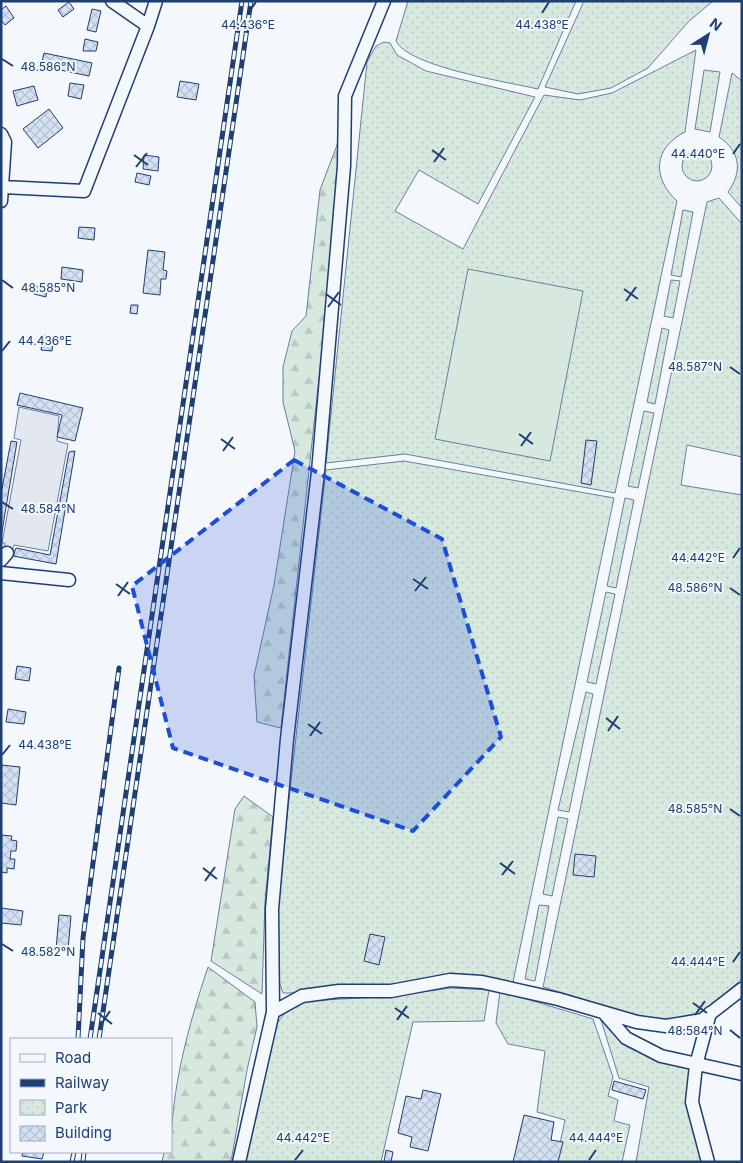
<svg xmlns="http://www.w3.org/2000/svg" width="743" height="1163" viewBox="0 0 743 1163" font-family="Inter,sans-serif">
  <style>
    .forest { fill: url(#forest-firs); stroke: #687fa3 }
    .park { fill: url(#park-dots); stroke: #687fa3 }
    .pitch { fill: #d7e8df; stroke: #687fa3 }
    .parking { fill: #e3e8f0; stroke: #687fa3 }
    .building { fill: url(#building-cross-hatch); stroke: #1d3f73 }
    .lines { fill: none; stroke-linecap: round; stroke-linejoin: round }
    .minor-casing { stroke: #1d3f73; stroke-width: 15 }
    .minor { stroke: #f4f7fb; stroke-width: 12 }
    .rail-casing { stroke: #1d3f73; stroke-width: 5 }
    .rail { stroke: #f4f7fb; stroke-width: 3; stroke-dasharray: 9; stroke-linecap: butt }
    .marked { fill: #1d4ed8; fill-opacity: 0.2; stroke: #1d4ed8; stroke-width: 4; stroke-dasharray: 10 6; stroke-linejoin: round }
    .ticks { fill: none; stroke: #1d3f73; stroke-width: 2 }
    .ticks-label { font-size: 12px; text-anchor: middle; fill: #1d3f73; stroke: #f4f7fb; stroke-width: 4; stroke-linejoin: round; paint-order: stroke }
  </style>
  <defs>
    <pattern id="forest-firs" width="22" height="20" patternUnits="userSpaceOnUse" patternTransform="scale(1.25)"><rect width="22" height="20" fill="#d7e8df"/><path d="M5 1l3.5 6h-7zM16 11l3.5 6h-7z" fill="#b8c8c3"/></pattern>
    <pattern id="park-dots" width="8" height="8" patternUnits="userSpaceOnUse" patternTransform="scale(1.25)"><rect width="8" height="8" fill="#d7e8df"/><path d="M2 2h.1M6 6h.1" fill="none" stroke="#b8c8c3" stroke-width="1.8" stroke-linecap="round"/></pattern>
    <pattern id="building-cross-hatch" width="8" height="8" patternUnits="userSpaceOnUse" patternTransform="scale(1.25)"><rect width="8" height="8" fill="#d5e0f0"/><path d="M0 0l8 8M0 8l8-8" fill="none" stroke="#b6c1d1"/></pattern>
  </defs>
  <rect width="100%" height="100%" fill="#f4f7fb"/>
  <!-- forest -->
  <path class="forest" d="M340,137L323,341L281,728L257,722L254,676L274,585L295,451L283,402V367L292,331L306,316L320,190Z
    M244,796L273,817L265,902L262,994L211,961L235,809Z
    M208,967L255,1002L257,1027L247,1070L232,1156L230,1162H162L164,1152H171C171,1089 188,1027 208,967Z"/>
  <!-- park -->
  <path class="park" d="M408,1H576L538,89C508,82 409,67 396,41Z
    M584,1H713L688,22L648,68L611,88L578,94L545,87Z
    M384,42L390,43L397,55L426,71L535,97L478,204L419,170L395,211L463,249L544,95L580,100L612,93L696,50L685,132C653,148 652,178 677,201L615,493L405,454L326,463L367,62L376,46Z
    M704,70L720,72L710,132L695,129Z
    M732,73L742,81V208L728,192C743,171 740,151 719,137Z
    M682 166a15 15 0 1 1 30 0a15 15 0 1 1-30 0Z
    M719,198L742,224V457L687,445L681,485L742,495V979L704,1012L666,1021L635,1015L543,987L707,202Z
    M683,210L693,212L681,277L671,275Z
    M671,280L680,281L673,318L664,316Z
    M662,328L669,330L655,404L647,402Z
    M644,411L654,413L638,488L628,486Z
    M404,461L614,498L513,982L481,978L386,987H323L292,993H283L278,979L277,906L326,470Z
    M625,498L634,500L616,588L607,586Z
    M606,592L615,594L596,684L587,682Z
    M586,692L593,694L569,812L558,810Z
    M558,817L568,819L552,896L543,894Z
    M539,905L549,906L535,981L525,979Z
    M451,988L489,990L484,1021L413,1022L381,1162H245L275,1026L288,1009L308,1001L393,996Z
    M500,991L593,1019L613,1077L608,1096L618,1100L614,1121L630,1125L622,1162H556L565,1120L537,1112L545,1051L508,1044L496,1023Z
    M601,1020L621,1037L689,1068L687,1098L702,1162H636L649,1087L619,1078Z"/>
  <!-- pitch -->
  <path class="pitch" d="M468,269L583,291L550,461L435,439Z"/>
  <!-- parking -->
  <path class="parking" d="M19,407L59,416L57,441L68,444L48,551L14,545L11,554L4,552L5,543H2L21,440L14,438Z"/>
  <!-- building -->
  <path class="building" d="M69,2L74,9L63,17L58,10Z
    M6,6L14,18L5,25L1,20V10Z
    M92,9L101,11L96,32L87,30Z
    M85,39L98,42L96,51H83Z
    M44,53L92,63L89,76L41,66Z
    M180,81L199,84L196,100L177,97Z
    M70,83L84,85L81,99L68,96Z
    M34,86L38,100L17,106L13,91Z
    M49,109L63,128L38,148L23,129Z
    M144,155L159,157L158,171L143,169Z
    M137,173L151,176L149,185L135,182Z
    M79,227L95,228L94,240L78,238Z
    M148,250L165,252L163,270L167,271L166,279H161L160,295L143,293Z
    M62,267L83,270L82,282L61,279Z
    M36,286L47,288L46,297L34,294Z
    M131,305H138L137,314L130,313Z
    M44,335L54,337L52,351L41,350Z
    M20,393L83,408L75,441L57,437L62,415L17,405Z
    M586,440L597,441L591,485L581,483Z
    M11,441L17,442L1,537V494Z
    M75,451L56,564L13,556L16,548L50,555L69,452Z
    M17,666L31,668L29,681L15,679Z
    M8,709L26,712L24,724L6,722Z
    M1,765L20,767L16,805L1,803Z
    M1,835L12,836L11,840L17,841L16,851H11L10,859H15L14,869L7,868V873L1,872Z
    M575,854L596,856L594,877L573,875Z
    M1,908L23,911L21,925L1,923Z
    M59,915L71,916L68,950L56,949Z
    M370,934L385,937L379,965L364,961Z
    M614,1081L646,1090L643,1099L612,1090Z
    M423,1090L441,1094L428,1151L410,1147L412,1137L398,1133L406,1096L421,1099Z
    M524,1115L554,1122L551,1140L563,1142L558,1162H513Z
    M386,1150L393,1152L391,1162H384Z
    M23,1152H44L42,1159L22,1156Z"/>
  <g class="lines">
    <defs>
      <path id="minor" d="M112,1L148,26
        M1,134L5,142L1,201
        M3,187L84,191L148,26L156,1
        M1,560L7,553
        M1,573L69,580
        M273,1012L302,996L339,991H391L450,980L482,982L558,999L637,1022L666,1026L702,1020L742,989
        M605,1014L626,1038L661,1056L742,1074
        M239,1162L273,1012L272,909L287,739L318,472L344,166L345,96L384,1
        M708,1162L692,1102L696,1065L710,1013"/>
    </defs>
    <!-- minor casing -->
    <use href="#minor" class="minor-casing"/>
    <!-- minor -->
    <use href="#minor" class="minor"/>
    <defs>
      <path id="rail" d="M78,1039L83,938L119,668
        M90,1039L242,1
        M99,1039L251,1
        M72,1162L74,1152
        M83,1162L84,1152"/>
    </defs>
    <!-- rail casing -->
    <use href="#rail" class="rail-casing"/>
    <!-- rail -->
    <use href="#rail" class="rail"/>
  </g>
  <!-- marked area -->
  <path class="marked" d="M294,460L442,539L501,737L413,831L173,748L132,586Z"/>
  <!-- ticks -->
  <path class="ticks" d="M248,13L256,2M542,13L549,2M2,59L13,66M432,150L446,160M733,154L740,144M134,155L148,165M434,162L444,148M136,167L147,153M2,280L13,288M624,289L638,299M326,294L341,305M626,301L636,287M328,307L339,292M2,351L10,341M730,367L740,374M519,434L533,444M221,439L235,449M521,446L531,432M223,451L233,437M2,502L13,509M733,558L740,548M413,579L428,589M116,584L130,594M730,588L740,595M415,591L426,577M118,596L128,582M606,718L620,729M308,724L322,734M608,731L618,716M310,736L320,722M2,755L10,745M730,809L740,816M500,863L515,874M203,868L217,879M502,875L513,861M205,881L215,867M2,944L13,951M733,962L740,952M693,1003L707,1013M395,1008L409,1018M98,1013L112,1024M695,1015L705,1001M397,1020L407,1006M100,1026L110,1011M730,1030L740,1038M295,1160L303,1150M589,1160L596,1150"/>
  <g class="ticks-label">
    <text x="248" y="29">44.436°E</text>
    <text x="542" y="29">44.438°E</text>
    <text x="48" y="71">48.586°N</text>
    <text x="698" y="158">44.440°E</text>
    <text x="48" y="292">48.585°N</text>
    <text x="45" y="345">44.436°E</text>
    <text x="695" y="371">48.587°N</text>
    <text x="48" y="513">48.584°N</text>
    <text x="698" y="562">44.442°E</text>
    <text x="695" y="592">48.586°N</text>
    <text x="45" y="749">44.438°E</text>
    <text x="695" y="813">48.585°N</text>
    <text x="48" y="956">48.582°N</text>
    <text x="698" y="966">44.444°E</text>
    <text x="695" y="1035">48.584°N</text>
    <text x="303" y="1142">44.442°E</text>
    <text x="596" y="1142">44.444°E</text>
  </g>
  <!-- border -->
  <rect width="743" height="1163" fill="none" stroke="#1d3f73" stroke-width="5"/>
  <!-- legend -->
  <rect x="10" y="1038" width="162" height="115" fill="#f4f7fb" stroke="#9eadc5"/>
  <rect x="20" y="1054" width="25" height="8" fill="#f4f7fb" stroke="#9eadc5"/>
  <text x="55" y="1063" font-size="15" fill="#1d3f73">Road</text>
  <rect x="20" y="1079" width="25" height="8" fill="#1d3f73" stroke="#9eadc5"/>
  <text x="55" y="1088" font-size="15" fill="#1d3f73">Railway</text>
  <rect x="20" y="1100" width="25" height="15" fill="url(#park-dots)" stroke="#9eadc5"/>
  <text x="55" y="1113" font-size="15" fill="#1d3f73">Park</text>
  <rect x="20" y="1126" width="25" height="15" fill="url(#building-cross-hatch)" stroke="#9eadc5"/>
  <text x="55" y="1138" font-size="15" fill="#1d3f73">Building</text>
  <!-- north arrow -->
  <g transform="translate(708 35) rotate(36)" stroke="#f4f7fb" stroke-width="4" paint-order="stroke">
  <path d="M0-4L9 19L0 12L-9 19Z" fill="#1d3f73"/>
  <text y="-8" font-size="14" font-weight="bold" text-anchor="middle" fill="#1d3f73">N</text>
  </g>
</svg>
